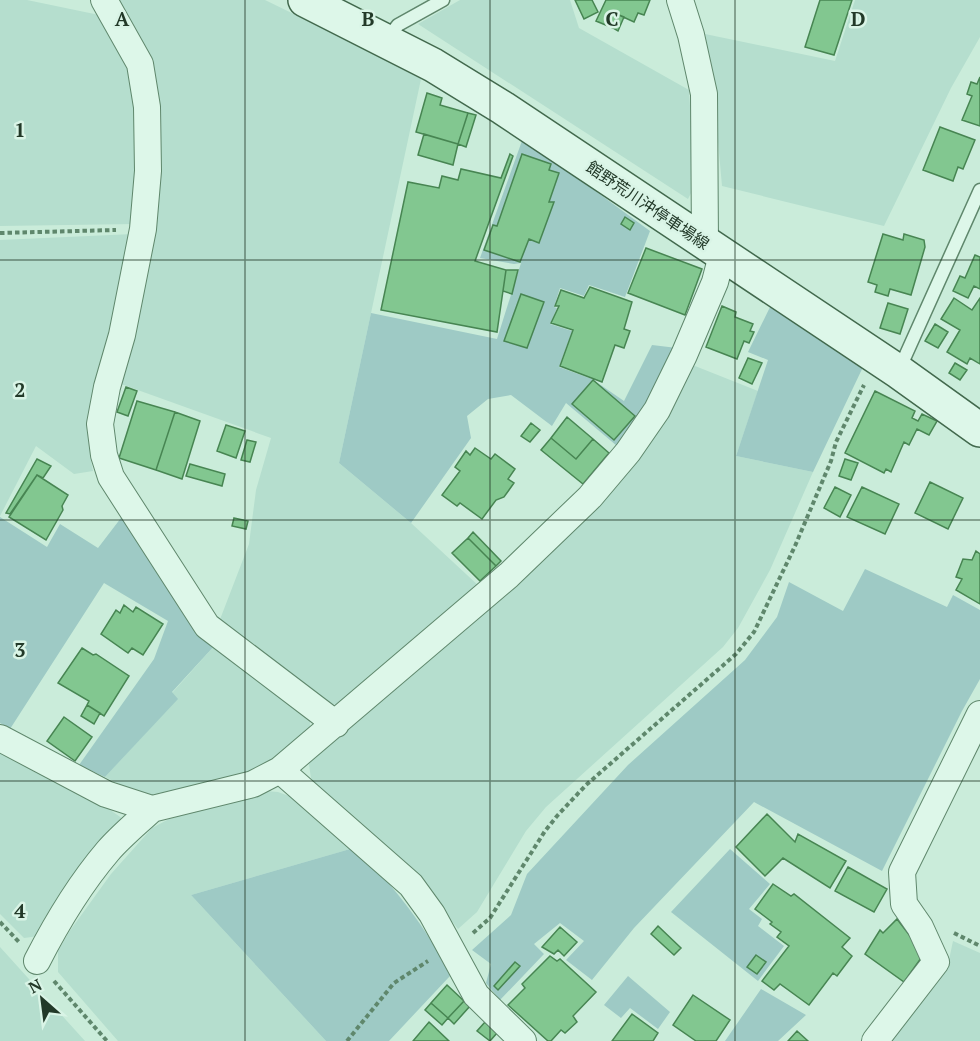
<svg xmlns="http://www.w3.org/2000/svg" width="980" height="1041" viewBox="0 0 980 1041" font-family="'PT Serif','Noto Sans JP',serif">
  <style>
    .farmland { fill: #b5dece }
    .green { fill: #9ecac5; fill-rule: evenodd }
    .building { fill: #82c790; stroke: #478552; stroke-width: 1.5 }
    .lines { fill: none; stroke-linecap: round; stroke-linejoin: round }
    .lane-casing { stroke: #5f876c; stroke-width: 15 }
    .street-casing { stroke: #5f876c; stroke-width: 28 }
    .secondary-casing { stroke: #42694d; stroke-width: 36 }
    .path { stroke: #5f876c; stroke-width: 4; stroke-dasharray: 4.5 3; stroke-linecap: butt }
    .lane { stroke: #ddf7e9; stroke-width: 12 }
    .street { stroke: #ddf7e9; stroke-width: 26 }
    .secondary { stroke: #ddf7e9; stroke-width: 33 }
    .grid { fill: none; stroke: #223928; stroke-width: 1.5; stroke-opacity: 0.55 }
    .labels { text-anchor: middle; stroke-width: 5; stroke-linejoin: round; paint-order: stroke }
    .street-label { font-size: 16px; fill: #223928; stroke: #d9f4e6 }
    .grid-label { font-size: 20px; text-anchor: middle; font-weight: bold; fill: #223928; stroke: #d9f4e6; stroke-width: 5; stroke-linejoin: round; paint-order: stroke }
  </style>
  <rect width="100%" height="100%" fill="#caecda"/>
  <!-- farmland -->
  <path class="farmland" d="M0,0H27L104,16L135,80V224L0,226Z
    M119,0H265L374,53L421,79L339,463L411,523L480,587L337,705L324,702L219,622L249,544L256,490L271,438L121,384L150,61Z
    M460,0H570L579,28L689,90L695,185L688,199L418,24Z
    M855,0H980V37L951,88L884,226L722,186L712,75L705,34L835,61Z
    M133,234L99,370L91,417L90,456L93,471L74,474L36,446L0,516V240Z
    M690,364L758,391L736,456L813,472L770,570L738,628L723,647L546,807L526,831L477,912L458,929L406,863L318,790L311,778L309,765L310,758L524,576Z
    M216,644L310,718V727L259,774L164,797H145L105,777L177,699L172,693Z
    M0,753L106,807L123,819L39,936L24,938L0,914Z
    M266,791L278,792L300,800L357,847L191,895L326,1041H118L58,972V951L69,932L111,874L152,828L169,819Z
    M953,941L980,953V1041H888L917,1005L949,960Z
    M0,947L85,1041H0Z"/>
  <!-- green -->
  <path class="green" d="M523,138L650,231L625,297L589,285L584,296L560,288L554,307L557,308L550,324L572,331L559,367L592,379L624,401L652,345L677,348L654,395L617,446L566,403L552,426L511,395L488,399L467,416L471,438L411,523L339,463L371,313L497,339L521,263L514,264L480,258ZM551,164L549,170L559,173L549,202H553L540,242L529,239L520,262L484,250L492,225L497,226Z
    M771,305L863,367L813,472L736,456L768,360L748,352Z
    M124,514L216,644L172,692L178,699L105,777L79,765L154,659L168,621L104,583L10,729L0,723V517L47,547L60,524L98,548Z
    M865,569L947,607L953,595L980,610V679L962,711L882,871L754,802L634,928L592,980L566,960L584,941L560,923L534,944L544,954L500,1000L486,983L491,964L472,950L511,915L527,874L628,765L745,660L777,617L789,582L843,611Z
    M357,847C395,890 425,923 450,976L389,1041H326L191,895Z
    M730,849L770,884L749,909L762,919L758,926L784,946L758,981L671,912Z
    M628,976L670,1012L658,1029L630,1008L621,1018L604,1005Z
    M761,989L806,1015L778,1041H725Z"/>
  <!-- building -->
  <path class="building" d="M575,0H592L598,12L584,19Z
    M650,0L644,15L638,13L634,22L619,15L613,28L596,21L606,0Z
    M820,0H852L834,55L805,47Z
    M619,15L624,17L618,31L613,28Z
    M980,77V126L962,120L972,96L967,94L971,82L977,84Z
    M427,93L442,98L440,105L468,113L458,144L416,132Z
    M468,113L476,115L466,147L458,144Z
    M940,127L975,140L963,169L958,167L953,181L923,170Z
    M424,134L458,144L453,165L418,155Z
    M510,154L513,156L475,261L506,270L497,332L381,310L408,182L439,188L442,176L458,180L461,169L501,178Z
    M522,154L551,164L549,170L559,173L549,202H554L539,243L529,239L520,262L484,250L493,225L497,226Z
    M625,217L634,223L630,230L621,224Z
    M883,234L903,240L904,234L924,240L925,247L911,295L890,289L888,296L875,292L877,285L868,282Z
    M646,248L702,269L685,315L628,293Z
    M975,255L980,257V289L974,286L968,298L953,291L960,276L965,278Z
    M506,270H518L512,294L503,291Z
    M590,287L632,302L624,329L630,331L624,348L615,345L602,382L560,366L573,330L551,323L559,306H555L561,290L584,298Z
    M521,294L544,302L527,348L504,341Z
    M954,298L972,310L980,298V364L970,358L967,364L947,352L960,330L941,319Z
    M888,303L908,309L900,334L880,328Z
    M722,306L736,312L735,317L753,324L750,331L754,332L749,343L744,341L737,359L706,347Z
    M935,324L948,332L938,348L925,341Z
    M748,358L762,363L752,384L739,378Z
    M955,363L967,370L960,380L949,373Z
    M593,380L635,416L614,440L572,404Z
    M126,387L137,391L128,416L117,412Z
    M875,391L915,411L912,418L918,421L922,414L937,421L929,435L917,429L909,445L904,442L891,472L886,469L884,473L845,453Z
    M137,401L175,412L156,470L119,458Z
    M175,412L200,421L182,479L156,470Z
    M567,417L593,439L576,459L551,438Z
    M531,423L540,430L530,442L521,436Z
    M226,425L245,431L236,458L217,451Z
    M551,438L576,459L593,439L609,453L583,484L541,450Z
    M247,440L256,442L250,462L241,460Z
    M475,448L491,459L495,454L515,469L508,479L514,483L504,497L496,500L482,519L460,503L457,506L442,495L460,471L455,467L466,451L470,455Z
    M37,459L51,466L43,478L37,475L10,514L6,513Z
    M845,459L858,463L851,480L839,476Z
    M190,464L225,474L222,486L186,476Z
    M37,475L68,495L62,506L63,510L46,540L9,517Z
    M930,482L963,498L948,529L915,513Z
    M835,487L851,495L840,517L824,508Z
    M862,487L899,504L885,534L847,517Z
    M234,518L248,521L246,529L232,526Z
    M473,532L501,561L496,566L468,538Z
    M468,538L496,566L480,581L452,553Z
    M976,551L980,554V604L956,590L962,579L956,577L963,559L972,560Z
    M124,605L133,612L136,607L163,624L143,655L132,648L128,653L101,634L116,610L120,613Z
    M82,648L93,655L96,654L129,676L104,716L87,705L89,701L58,683Z
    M87,705L100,713L94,724L81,716Z
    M64,717L92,737L75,761L47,741Z
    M767,814L795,842L798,834L846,861L830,888L783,858L765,876L736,847Z
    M848,867L887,889L874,912L835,891Z
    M773,884L791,896L794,894L850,938L842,947L852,956L837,976L833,973L809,1005L780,984L774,990L762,981L789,946L777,937L781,932L770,924L772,922L755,909Z
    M897,919L924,954L904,982L865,954L880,930L883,933Z
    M658,926L681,948L674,955L651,934Z
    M560,927L577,942L564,956L558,950L554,954L542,947Z
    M756,955L766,962L757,974L747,967Z
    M550,956L557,961L560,959L596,992L573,1016L577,1022L565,1033L561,1030L551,1041H548L508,1005L525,988L522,984Z
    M515,962L520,966L498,990L494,986Z
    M447,985L464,1001L448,1018L431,1003Z
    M693,995L730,1020L716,1041H696L673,1025Z
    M464,1001L470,1006L454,1024L448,1018Z
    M431,1003L448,1018L442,1025L425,1010Z
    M632,1014L658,1033L653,1041H612Z
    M429,1022L449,1041H413Z
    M485,1022L497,1033L490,1041L477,1031Z
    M797,1031L808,1041H788Z"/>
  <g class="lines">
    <defs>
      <path id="lane" d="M387,39L398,25L443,0
        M899,370L980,190"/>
      <path id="street" d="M104,0L140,64L147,107L148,171L143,229L122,335L107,387L100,424L104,455L111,477L207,626L336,724
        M680,0L691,35L704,94L705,244
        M0,738L106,794L152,809L253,784L280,770L509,575L590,497L628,452L657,410L684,355L715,282L722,255
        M280,770L411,885L432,914L476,995L523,1041
        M37,961C57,922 79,885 108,851C121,836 137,823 152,809
        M875,1041L936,962L920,927L904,904L902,872L980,714"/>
      <path id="secondary" d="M305,0L433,65L503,108L899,372L980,430"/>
    </defs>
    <!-- lane casing -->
    <use href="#lane" class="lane-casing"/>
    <!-- street casing -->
    <use href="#street" class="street-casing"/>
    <!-- secondary casing -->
    <use href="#secondary" class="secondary-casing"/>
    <!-- path -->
    <path class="path" d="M0,233L116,230
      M0,922L19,942
      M473,933L490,918L545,831L557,816L586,785L736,654L754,632L795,546L831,461L836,442L864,385
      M954,933L980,946
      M54,981L107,1041
      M347,1041L394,983L428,961"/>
    <!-- lane -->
    <use href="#lane" class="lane"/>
    <!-- street -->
    <use href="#street" class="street"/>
    <!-- secondary -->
    <use href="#secondary" class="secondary"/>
  </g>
  <!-- grid -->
  <path class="grid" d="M245,0V1041M490,0V1041M735,0V1041M0,260H980M0,520H980M0,781H980"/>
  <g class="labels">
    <!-- street labels -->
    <g class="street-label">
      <text transform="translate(648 205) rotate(34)" y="6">館野荒川沖停車場線</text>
    </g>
  </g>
  <g class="grid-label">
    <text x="122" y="26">A</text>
    <text x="368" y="26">B</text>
    <text x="612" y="26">C</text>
    <text x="858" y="26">D</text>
    <text x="20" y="137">1</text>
    <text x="20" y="397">2</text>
    <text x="20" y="657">3</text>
    <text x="20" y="918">4</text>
  </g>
  <!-- north arrow -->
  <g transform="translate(42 999) rotate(332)" stroke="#d9f4e6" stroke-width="4.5" paint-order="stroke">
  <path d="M0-4.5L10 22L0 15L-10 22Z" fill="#223928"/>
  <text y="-9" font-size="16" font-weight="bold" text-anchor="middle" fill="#223928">N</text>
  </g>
</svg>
